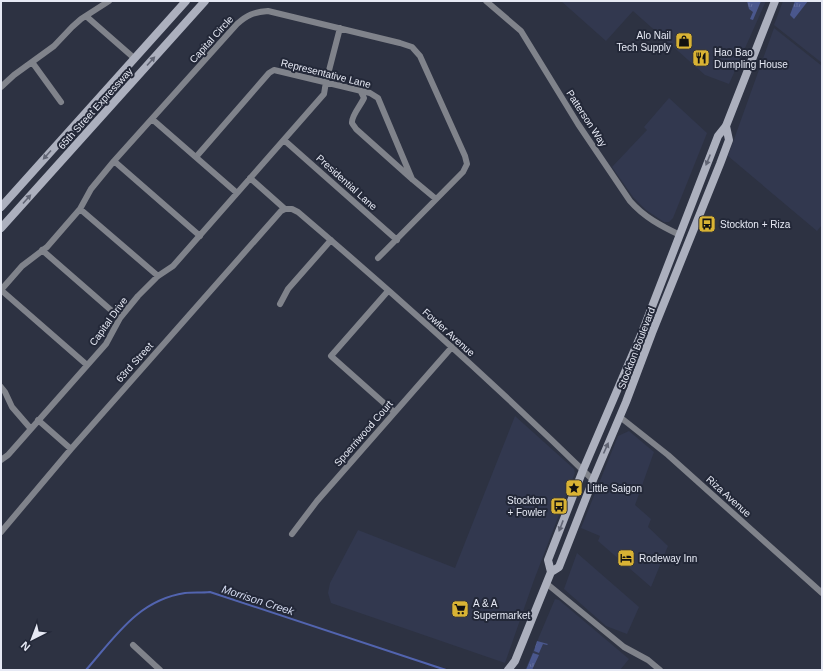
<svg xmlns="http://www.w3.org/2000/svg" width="823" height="671" viewBox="0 0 823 671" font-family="Arial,sans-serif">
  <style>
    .built { fill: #32384f }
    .grass { fill: url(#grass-tufts) }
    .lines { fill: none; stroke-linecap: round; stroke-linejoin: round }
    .stream { stroke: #5264af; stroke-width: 2 }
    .minor { stroke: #80838b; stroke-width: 6 }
    .secondary { stroke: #acb0be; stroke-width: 8 }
    .oneway { fill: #616574 }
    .labels { text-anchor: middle; stroke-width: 4; stroke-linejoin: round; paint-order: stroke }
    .poi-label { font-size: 10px; fill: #e6e9f4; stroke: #232838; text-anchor: start }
    .street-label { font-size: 10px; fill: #e6e9f4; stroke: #232838 }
    .water-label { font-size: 11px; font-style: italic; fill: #d4dbf0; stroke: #232838 }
  </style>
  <defs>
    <pattern id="grass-tufts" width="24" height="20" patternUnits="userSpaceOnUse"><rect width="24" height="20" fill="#4a578d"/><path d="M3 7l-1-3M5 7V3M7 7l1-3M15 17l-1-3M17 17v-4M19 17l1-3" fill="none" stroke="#646f9e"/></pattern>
  </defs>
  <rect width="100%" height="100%" fill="#2d3242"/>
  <!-- built -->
  <path class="built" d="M561,1H766L729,84L705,75L633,11L606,41Z
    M783,1H822V63L774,25Z
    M774,28L822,66V225L817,231L728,156Z
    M669,98L707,133L673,218L669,222H664L646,210L633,197L612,167L647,130L644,127Z
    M515,416L574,469L575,473L534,580L505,663L331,603L328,593L330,583L358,530L455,568Z
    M629,431L654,452L635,505L651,519L648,527L668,546L651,587L598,541L600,536L581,528L618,436Z
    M577,553L639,607L627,634L606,626L564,589Z
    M555,599L559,600L629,659L620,670H525Z"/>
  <!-- grass -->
  <path class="grass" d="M747,1H761L753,20L750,19L753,12L749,9Z
    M795,1H808L794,19L790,15Z
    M537,641L548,644L547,645L543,644L539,653L534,651Z
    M533,653L539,655L532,670H526Z"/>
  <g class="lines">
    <!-- stream -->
    <path class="stream" d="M86,670C115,637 138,600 185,593C193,592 201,593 210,592L446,670"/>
    <!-- minor -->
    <path class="minor" d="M486,1L521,31L578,124L630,201C644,217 661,226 680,235
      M86,16L134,58
      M32,62L61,102
      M1,87L14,75L54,46L72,27L81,19L109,1
      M361,92L364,98C361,105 351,116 352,123C353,125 355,127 356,129L412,179L436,199
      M152,119L237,193
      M284,140L397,240
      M196,157L269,73L274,70L370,93L378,98L412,179
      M114,161L200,236
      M250,178L285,209
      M80,209L158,276
      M285,209H292L298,212C399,298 498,387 593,480
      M42,250L120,318
      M1,290L22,266L47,247L80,209L91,189L114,161L237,24C247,15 254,12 268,11L400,43L412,47L420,56L465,156L467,164L463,172L378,258
      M1,290L87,365
      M388,291L331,356L394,412
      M280,304L288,289L331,240
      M1,387L5,392L12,407L31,429
      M620,417L668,455L822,593
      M38,420L71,449
      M1,460L8,455L106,344L120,318L138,296L158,276L173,266L324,94L326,82L340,28
      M1,532L71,449L281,211L285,209
      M292,534L317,501L452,347
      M546,583L624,647L648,660L660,670
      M133,645L160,670"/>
    <!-- secondary -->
    <path class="secondary" d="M1,207L186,1
      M1,228L205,1
      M551,572L559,567L593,480L626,402L652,333L720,164L729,140L726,126
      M508,670L515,661L551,572L548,560L583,470L643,330L718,136L726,126L775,1"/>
  </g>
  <!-- one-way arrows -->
  <defs><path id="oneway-solid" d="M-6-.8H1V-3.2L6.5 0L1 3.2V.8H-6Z"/></defs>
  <g class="oneway">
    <use href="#oneway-solid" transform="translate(151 61) rotate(-48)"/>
    <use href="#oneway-solid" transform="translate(47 155) rotate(132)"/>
    <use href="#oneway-solid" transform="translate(708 160) rotate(112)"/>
    <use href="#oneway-solid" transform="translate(27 199) rotate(-48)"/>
    <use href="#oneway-solid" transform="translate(606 448) rotate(-66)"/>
    <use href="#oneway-solid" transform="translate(561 526) rotate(111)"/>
  </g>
  <!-- icons -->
  <defs>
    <symbol id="shop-square" viewBox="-11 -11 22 22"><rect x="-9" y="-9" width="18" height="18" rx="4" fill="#d9b334" stroke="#232838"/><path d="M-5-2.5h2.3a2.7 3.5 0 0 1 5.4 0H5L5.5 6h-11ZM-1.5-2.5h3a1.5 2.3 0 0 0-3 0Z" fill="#111"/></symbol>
    <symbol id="restaurant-square" viewBox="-11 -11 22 22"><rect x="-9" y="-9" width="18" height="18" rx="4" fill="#d9b334" stroke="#232838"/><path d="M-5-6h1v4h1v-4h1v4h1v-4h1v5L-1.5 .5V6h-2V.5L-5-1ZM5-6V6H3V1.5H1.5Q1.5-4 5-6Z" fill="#111"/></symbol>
    <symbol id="bus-square" viewBox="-11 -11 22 22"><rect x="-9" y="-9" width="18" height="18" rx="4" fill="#d9b334" stroke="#232838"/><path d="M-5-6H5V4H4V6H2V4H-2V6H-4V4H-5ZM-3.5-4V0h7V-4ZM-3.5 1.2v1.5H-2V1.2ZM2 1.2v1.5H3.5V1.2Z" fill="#111"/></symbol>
    <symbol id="sight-square" viewBox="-11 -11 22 22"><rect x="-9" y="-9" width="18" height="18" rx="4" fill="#d9b334" stroke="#232838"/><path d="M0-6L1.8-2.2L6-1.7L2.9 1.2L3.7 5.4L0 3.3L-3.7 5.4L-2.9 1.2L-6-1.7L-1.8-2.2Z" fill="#111"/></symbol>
    <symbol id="hotel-square" viewBox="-11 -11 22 22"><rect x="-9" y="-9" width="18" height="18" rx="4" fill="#d9b334" stroke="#232838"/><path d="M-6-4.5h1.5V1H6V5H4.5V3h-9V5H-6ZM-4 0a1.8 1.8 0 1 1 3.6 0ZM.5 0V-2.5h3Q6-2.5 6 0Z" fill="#111"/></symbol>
    <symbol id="supermarket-square" viewBox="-11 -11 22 22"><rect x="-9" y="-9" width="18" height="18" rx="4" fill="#d9b334" stroke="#232838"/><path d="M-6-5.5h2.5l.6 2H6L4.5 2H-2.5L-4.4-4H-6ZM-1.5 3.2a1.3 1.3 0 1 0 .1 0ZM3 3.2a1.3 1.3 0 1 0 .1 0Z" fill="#111"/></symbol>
  </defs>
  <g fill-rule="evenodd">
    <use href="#shop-square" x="674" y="31" width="20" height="20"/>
    <use href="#restaurant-square" x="691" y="48" width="20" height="20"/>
    <use href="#bus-square" x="697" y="214" width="20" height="20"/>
    <use href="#sight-square" x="564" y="478" width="20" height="20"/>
    <use href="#bus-square" x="549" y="496" width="20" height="20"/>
    <use href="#hotel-square" x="616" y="548" width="20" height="20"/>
    <use href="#supermarket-square" x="450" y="599" width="20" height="20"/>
  </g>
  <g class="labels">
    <!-- poi labels -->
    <g class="poi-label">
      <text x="671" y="39" text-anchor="end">Alo Nail<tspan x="671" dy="12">Tech Supply</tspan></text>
      <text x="714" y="56">Hao Bao<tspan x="714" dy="12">Dumpling House</tspan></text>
      <text x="720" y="228">Stockton + Riza</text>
      <text x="587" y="492">Little Saigon</text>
      <text x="546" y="504" text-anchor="end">Stockton<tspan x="546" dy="12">+ Fowler</tspan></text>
      <text x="639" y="562">Rodeway Inn</text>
      <text x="473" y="607">A &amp; A<tspan x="473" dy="12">Supermarket</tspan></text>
    </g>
    <!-- street labels -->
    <g class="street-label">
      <text transform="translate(211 39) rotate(-48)" y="4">Capital Circle</text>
      <text transform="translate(326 73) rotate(14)" y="4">Representative Lane</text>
      <text transform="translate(95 108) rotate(-48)" y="4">65th Street Expressway</text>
      <text transform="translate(587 118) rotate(57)" y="4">Patterson Way</text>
      <text transform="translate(347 182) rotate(42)" y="4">Presidential Lane</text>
      <text transform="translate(108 321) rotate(-54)" y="4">Capital Drive</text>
      <text transform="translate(449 332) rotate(42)" y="4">Fowler Avenue</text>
      <text transform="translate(636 348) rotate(-69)" y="4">Stockton Boulevard</text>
      <text transform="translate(134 362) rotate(-48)" y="4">63rd Street</text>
      <text transform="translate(363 433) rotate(-49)" y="4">Spoerriwood Court</text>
      <text transform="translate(729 496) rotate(42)" y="4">Riza Avenue</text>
    </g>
    <!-- water labels -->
    <g class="water-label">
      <text transform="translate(258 600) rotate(18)" y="4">Morrison Creek</text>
    </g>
  </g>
  <!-- border -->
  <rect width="823" height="671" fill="none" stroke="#e6e9f4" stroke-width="4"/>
  <!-- north arrow -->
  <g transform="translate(32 639) rotate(222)" stroke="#232838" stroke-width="3" paint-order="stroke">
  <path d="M0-3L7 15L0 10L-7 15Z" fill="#e6e9f4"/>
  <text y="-6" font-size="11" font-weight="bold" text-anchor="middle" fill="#e6e9f4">N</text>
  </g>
</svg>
